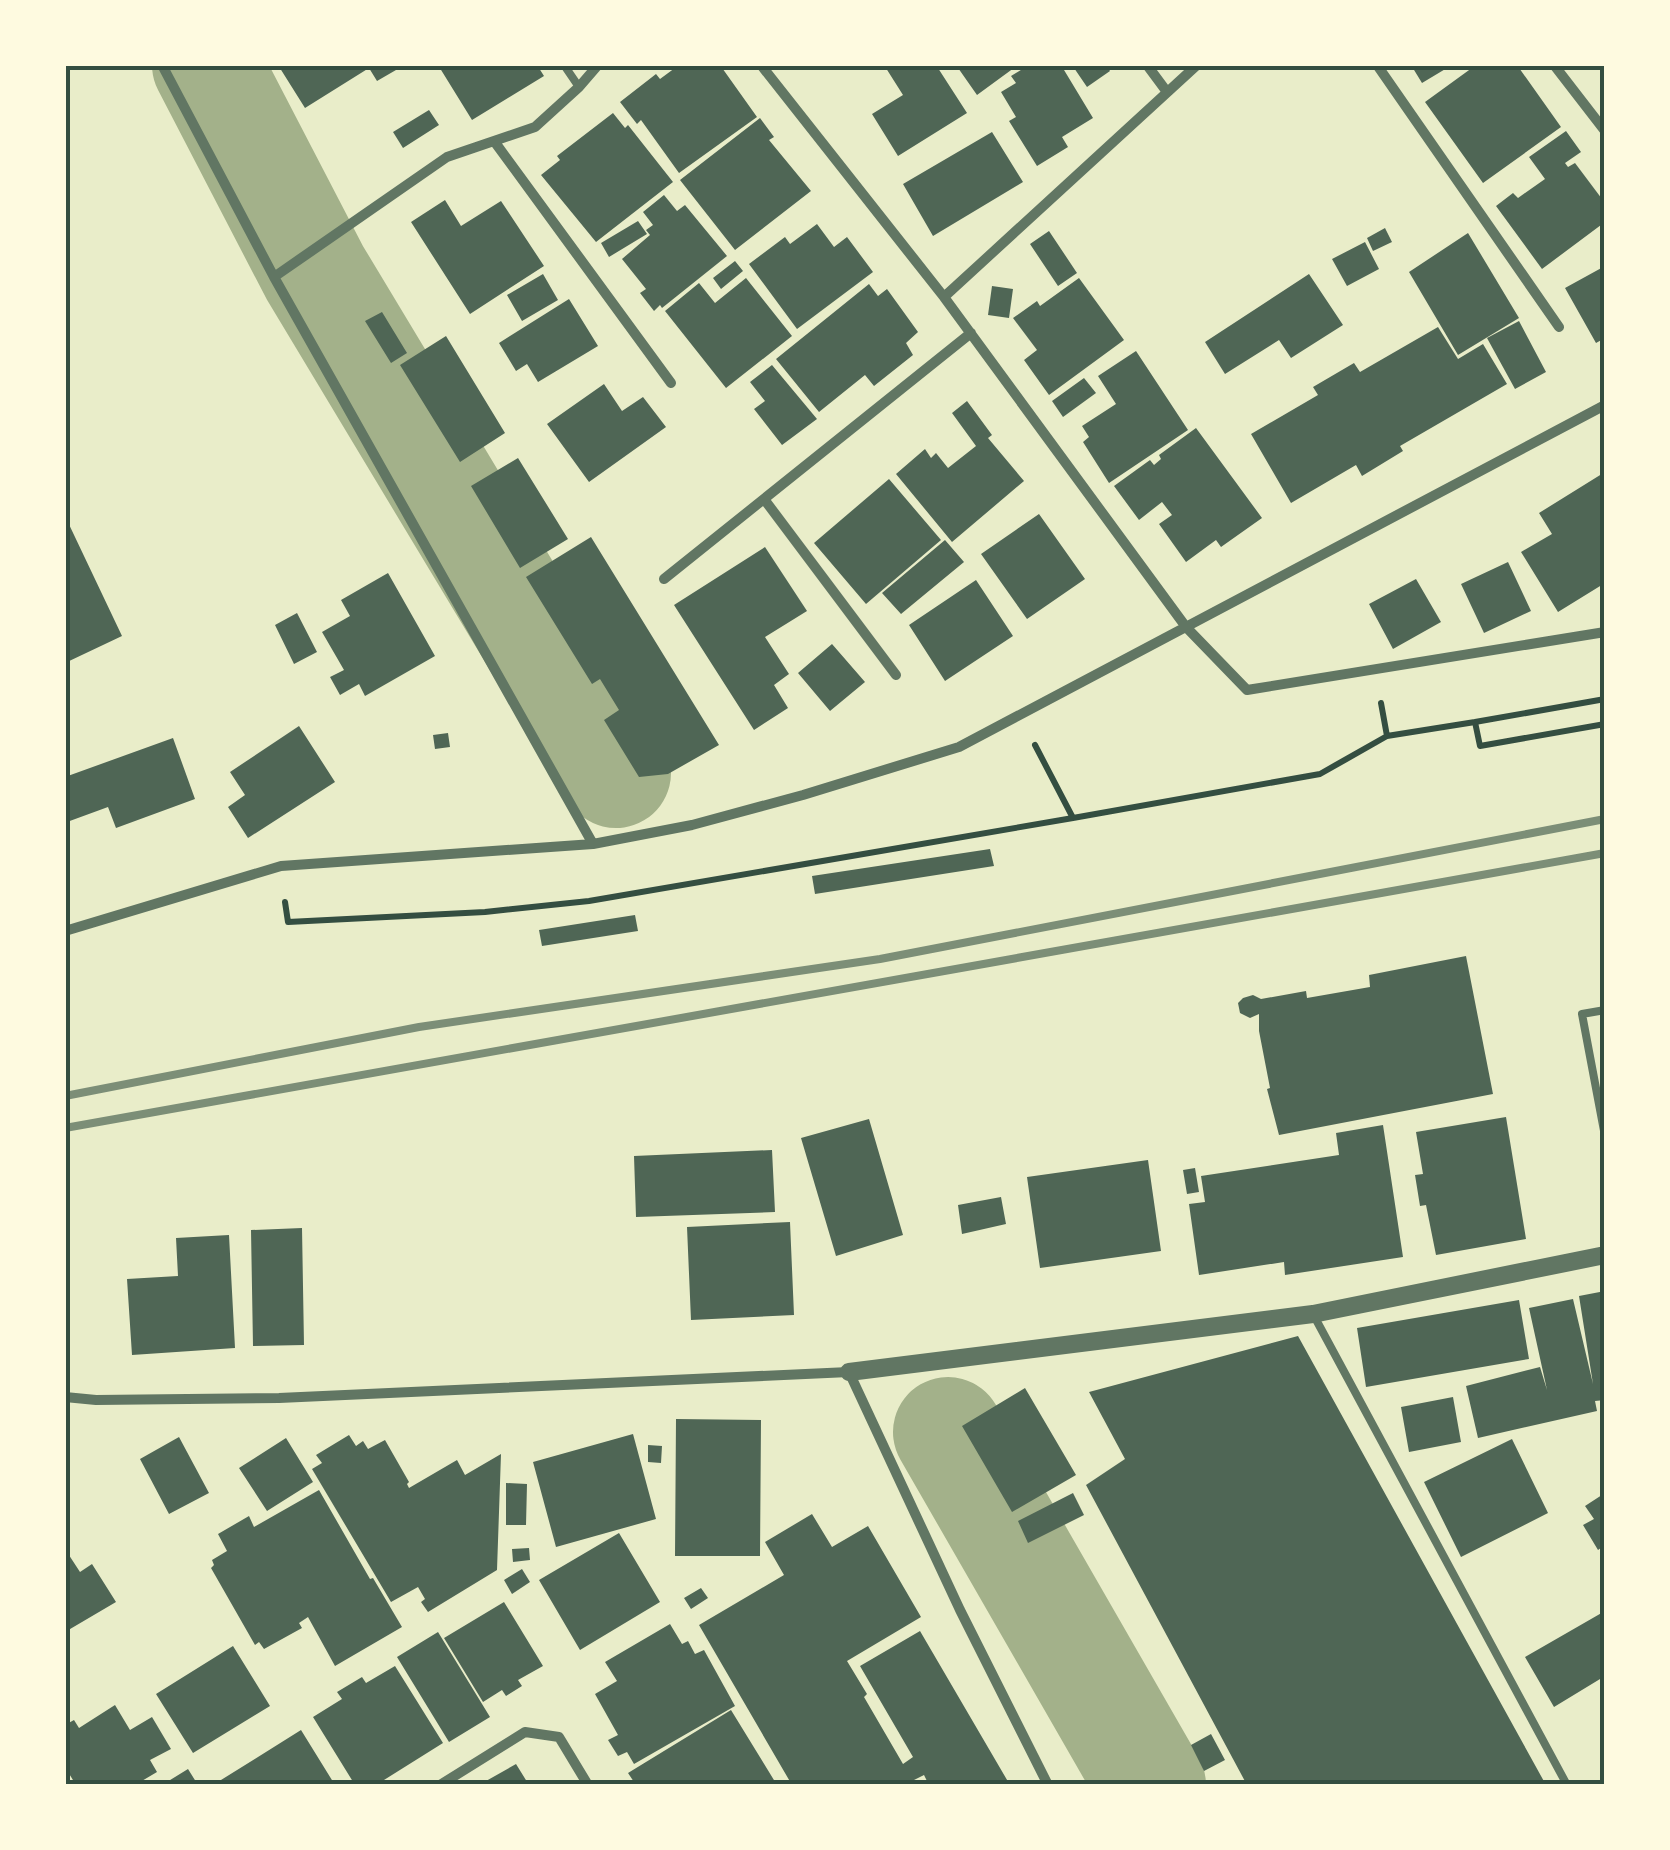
<svg xmlns="http://www.w3.org/2000/svg" width="1670" height="1850" viewBox="0 0 1670 1850" font-family="Manrope,sans-serif">
  <style>
    .lines { fill: none; stroke-linecap: round; stroke-linejoin: round }
    .river { stroke: #a3b18a; stroke-width: 110 }
    .building { fill: #4f6655 }
    .path { stroke: #344e41; stroke-width: 6 }
    .service { stroke: #617663; stroke-width: 8 }
    .minor { stroke: #617663; stroke-width: 10 }
    .tertiary { stroke: #617663; stroke-width: 18 }
    .rail { stroke: #7c8e77; stroke-width: 8 }
    .neatline { fill: none; stroke: #344e41; stroke-width: 4 }
  </style>
  <rect width="100%" height="100%" fill="#e9edc9"/>
  <g class="lines">
    <!-- river -->
    <path class="river" d="M207,65L315,273L616,773
      M948,1432L1151,1785"/>
  </g>
  <!-- building -->
  <path class="building" d="M278,65H393L396,70L377,81L369,68L305,108Z
    M438,65H537L544,76L472,120Z
    M679,65H720L757,117L679,173L641,120L637,124L620,102L656,74L660,79Z
    M884,65H936L967,113L898,156L872,114L903,95Z
    M956,65H1018L977,95Z
    M1029,65H1061L1093,118L1062,137L1068,147L1037,166L1009,121L1016,117L1001,92L1016,83L1011,76Z
    M1072,65H1106L1110,71L1087,87Z
    M1411,65H1452L1422,83Z
    M1476,65H1517L1561,127L1483,183L1425,102Z
    M429,110L439,125L403,148L393,132Z
    M613,113L625,128L628,125L673,182L596,242L541,175L560,160L557,156Z
    M760,118L774,137L769,140L811,191L735,250L680,180Z
    M1566,131L1581,152L1565,163L1568,167L1575,163L1605,203V222L1542,269L1496,206L1513,193L1518,198L1545,179L1529,157Z
    M992,132L1023,182L933,236L903,184Z
    M664,195L677,211L685,205L727,256L662,308L660,305L654,311L640,293L646,289L622,259L650,235L646,230L653,225L643,212Z
    M445,200L461,226L501,201L544,266L470,314L411,222Z
    M638,221L647,234L609,257L601,243Z
    M817,224L834,247L847,237L873,272L797,329L749,264L785,237L790,244Z
    M1385,228L1392,242L1373,251L1367,238Z
    M1049,231L1077,273L1058,286L1030,244Z
    M1468,233L1519,318L1458,355L1409,272Z
    M1365,242L1379,269L1347,286L1332,259Z
    M735,261L743,271L721,289L713,278Z
    M1605,266V338L1596,343L1565,288Z
    M543,274L558,300L522,321L507,295Z
    M1309,274L1343,325L1291,358L1279,340L1225,374L1205,342Z
    M746,278L792,336L726,388L665,311L699,283L715,303Z
    M1079,278L1124,340L1049,395L1024,360L1037,350L1013,318L1037,301L1040,306Z
    M869,284L878,296L887,289L918,332L906,343L913,355L874,386L865,375L819,412L776,359Z
    M992,286L1013,289L1009,318L988,315Z
    M569,299L598,346L538,382L527,364L516,371L499,343Z
    M382,312L407,353L391,363L365,321Z
    M1519,321L1546,372L1515,389L1487,338Z
    M1438,327L1458,359L1483,344L1507,384L1400,446L1403,451L1362,476L1356,465L1291,503L1251,434L1318,395L1313,387L1354,363L1360,372Z
    M446,336L505,433L460,462L400,365Z
    M1136,351L1188,430L1109,483L1083,442L1089,437L1082,426L1116,404L1098,376Z
    M772,365L817,419L782,445L754,409L765,401L750,382Z
    M1084,378L1096,393L1063,417L1052,401Z
    M604,384L622,411L643,397L666,427L589,482L547,424Z
    M967,401L992,435L988,438L1024,481L952,542L896,474L925,449L931,458L936,453L948,468L976,446L952,413Z
    M1196,428L1262,518L1221,547L1216,540L1186,562L1159,524L1172,515L1162,502L1139,520L1114,486L1150,460L1154,465L1161,459L1159,455Z
    M518,458L568,539L520,568L471,486Z
    M1605,472V583L1558,612L1521,552L1552,534L1539,513Z
    M889,479L941,540L866,604L814,543Z
    M1039,514L1085,579L1027,619L981,554Z
    M65,516L122,636L65,663Z
    M591,537L719,745L668,774L639,777L604,720L619,710L600,679L592,684L526,577Z
    M945,540L964,562L901,614L882,593Z
    M765,547L807,611L765,637L789,674L774,685L788,708L754,730L674,605Z
    M1508,562L1531,611L1484,633L1461,584Z
    M388,573L435,656L365,696L359,684L340,695L330,677L344,670L322,632L350,616L341,600Z
    M1416,579L1441,622L1393,649L1369,604Z
    M976,580L1013,636L945,681L909,625Z
    M297,613L317,652L294,664L275,625Z
    M832,644L865,682L830,711L798,673Z
    M299,726L335,782L248,838L228,807L245,795L230,772Z
    M448,733L450,747L435,749L433,735Z
    M173,738L195,799L116,828L108,807L67,822L65,777Z
    M990,849L994,866L815,894L812,876Z
    M635,915L638,931L542,946L539,930Z
    M1466,956L1493,1094L1279,1135L1267,1089L1270,1088L1259,1031V1014L1250,1018L1240,1013L1238,1003L1243,998L1253,995L1261,999L1306,991L1307,998L1370,987L1369,975Z
    M1506,1117L1526,1239L1436,1255L1426,1205L1420,1206L1415,1175L1423,1174L1416,1132Z
    M869,1119L903,1235L836,1256L801,1138Z
    M1383,1125L1403,1257L1285,1275L1284,1262L1199,1275L1189,1204L1205,1202L1201,1176L1339,1155L1336,1133Z
    M772,1150L775,1212L636,1217L634,1156Z
    M1148,1160L1161,1251L1040,1268L1027,1177Z
    M1195,1168L1199,1192L1187,1194L1183,1170Z
    M1001,1197L1006,1224L962,1234L958,1205Z
    M790,1222L794,1315L691,1320L687,1227Z
    M302,1228L304,1345L253,1346L251,1230Z
    M229,1235L235,1348L132,1355L127,1279L178,1276L176,1238Z
    M1605,1291V1400L1595,1401L1597,1411L1478,1438L1466,1386L1540,1367L1547,1390L1529,1308L1573,1299L1593,1384L1579,1296Z
    M1519,1300L1529,1359L1366,1387L1357,1328Z
    M1298,1336L1546,1785H1247L1086,1485L1125,1459L1089,1392Z
    M1025,1388L1076,1475L1012,1512L962,1426Z
    M1453,1397L1461,1442L1409,1452L1401,1407Z
    M676,1419L761,1420L760,1556H675Z
    M633,1434L656,1519L556,1547L533,1462Z
    M349,1435L356,1446L363,1441L368,1449L385,1440L409,1482L407,1484L409,1488L457,1460L465,1475L501,1454L497,1570L428,1612L421,1602L425,1599L418,1587L391,1602L312,1469L322,1463L316,1455Z
    M179,1437L209,1493L169,1514L140,1459Z
    M286,1438L313,1482L267,1511L239,1468Z
    M1512,1439L1548,1513L1461,1557L1424,1482Z
    M648,1445L662,1446L661,1463L648,1462Z
    M506,1483L527,1484L526,1525H506Z
    M319,1490L370,1579L373,1578L402,1627L335,1666L308,1617L299,1623L302,1628L264,1649L259,1642L255,1645L211,1568L214,1565L212,1560L227,1551L218,1534L249,1516L254,1527Z
    M1073,1493L1084,1515L1028,1543L1018,1521Z
    M1605,1493V1545L1598,1550L1583,1525L1594,1519L1585,1506Z
    M812,1514L832,1547L868,1526L921,1617L847,1661L867,1694L864,1697L903,1764L913,1757L860,1666L920,1631L1010,1785H929L924,1775L912,1781L915,1785H792L699,1625L784,1575L765,1542Z
    M619,1533L660,1602L580,1650L539,1580Z
    M529,1548L530,1560L513,1562L512,1549Z
    M65,1549L80,1572L92,1564L116,1602L65,1632Z
    M522,1569L530,1582L512,1594L504,1580Z
    M701,1588L708,1598L691,1609L684,1598Z
    M504,1602L543,1666L518,1680L522,1686L506,1696L502,1690L483,1702L444,1638Z
    M1605,1611V1676L1554,1707L1525,1657Z
    M670,1624L682,1644L688,1641L695,1654L704,1650L735,1706L634,1764L627,1752L618,1756L608,1740L618,1735L595,1694L617,1681L605,1662Z
    M438,1632L490,1717L449,1742L397,1657Z
    M233,1646L270,1706L193,1753L156,1694Z
    M395,1666L443,1743L376,1785H355L313,1717L342,1699L337,1692L362,1677L366,1683Z
    M115,1705L130,1730L152,1717L171,1749L150,1760L157,1772L135,1785H76L65,1767V1725L74,1720L79,1728Z
    M731,1710L777,1785H636L628,1773Z
    M301,1730L335,1785H213Z
    M1211,1734L1225,1760L1204,1771L1191,1745Z
    M516,1764L529,1785H479Z
    M188,1769L198,1785H162Z"/>
  <g class="lines">
    <!-- path -->
    <path class="path" d="M1605,699L1475,722L1480,746L1605,724
      M1381,703L1387,736
      M1035,745L1073,818L1320,774L1387,736L1475,722
      M285,902L288,922L485,912L589,901L1073,818"/>
    <!-- service -->
    <path class="service" d="M564,65L579,87
      M1605,1010L1582,1014L1605,1136
      M1313,1314L1567,1785"/>
    <!-- minor -->
    <path class="minor" d="M162,65L274,277L593,844
      M761,65L944,297L1186,627L1247,690L1605,632
      M1147,65L1167,92
      M1377,65L1559,327
      M1554,65L1605,131
      M494,141L671,383
      M274,277L447,157L535,127L579,87L598,65
      M944,297L1197,65
      M764,499L896,675
      M664,579L971,333
      M65,931L281,866L593,844L692,825L803,795L959,747L1605,405
      M65,1397L96,1400L279,1398L849,1372L960,1610L1048,1785
      M440,1785L525,1732L559,1737L588,1785"/>
    <!-- tertiary -->
    <path class="tertiary" d="M849,1372L1313,1314L1605,1255"/>
    <!-- rail -->
    <path class="rail" d="M65,1096L419,1027L880,959L1605,819
      M65,1128L1605,853"/>
  </g>
  <!-- border -->
  <rect width="1670" height="1850" fill="none" stroke="#fefae0" stroke-width="135"/>
  <rect x="68" y="68" width="1534" height="1714" class="neatline"/>
</svg>
